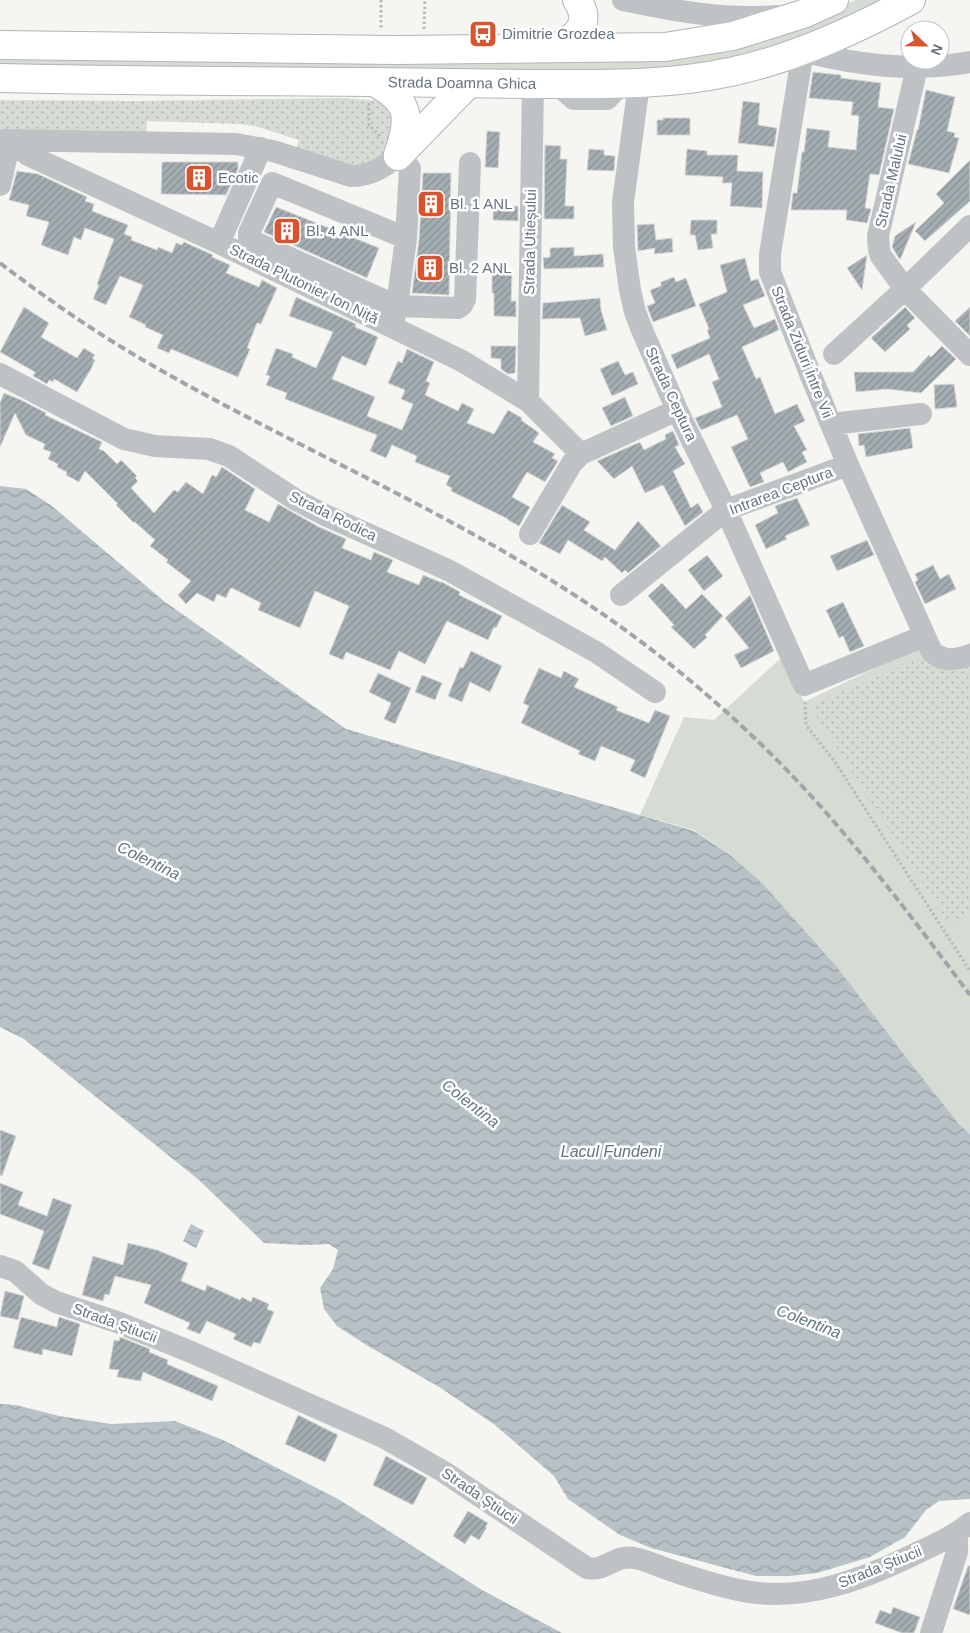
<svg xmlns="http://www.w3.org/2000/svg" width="970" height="1633" viewBox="0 0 970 1633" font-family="Helvetica,sans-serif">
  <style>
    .grass { fill: #d6dbd3 }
    .park { fill: url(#park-dots) }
    .water { fill: url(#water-waves) }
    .building { fill: url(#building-hatch); stroke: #d6d6d4 }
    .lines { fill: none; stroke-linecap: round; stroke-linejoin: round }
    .major-casing { stroke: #b1b6b9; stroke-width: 30 }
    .path { stroke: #b8bbbd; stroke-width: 3; stroke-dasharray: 2.5 2.5; stroke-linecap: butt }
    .minor { stroke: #bec2c5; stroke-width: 22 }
    .major { stroke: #fff; stroke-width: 28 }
    .rail { stroke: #9fa6aa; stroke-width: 4; stroke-dasharray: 8 4; stroke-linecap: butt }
    .labels { text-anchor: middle; stroke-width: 5; stroke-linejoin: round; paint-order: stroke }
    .poi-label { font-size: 15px; fill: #657580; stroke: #fff; text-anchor: start }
    .street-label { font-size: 15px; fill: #657580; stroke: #fff }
    .water-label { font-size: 16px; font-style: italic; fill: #61767e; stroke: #fff }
  </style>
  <defs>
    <pattern id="park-dots" width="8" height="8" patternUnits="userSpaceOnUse" patternTransform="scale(1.25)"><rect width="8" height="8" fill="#d6dbd3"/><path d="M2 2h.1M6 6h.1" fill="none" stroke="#b1b6b0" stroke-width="1.8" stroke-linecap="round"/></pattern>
    <pattern id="water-waves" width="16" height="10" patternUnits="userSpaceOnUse" patternTransform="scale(1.25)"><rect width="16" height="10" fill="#b7c1c6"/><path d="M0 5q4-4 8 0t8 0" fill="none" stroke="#98a1a6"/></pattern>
    <pattern id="building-hatch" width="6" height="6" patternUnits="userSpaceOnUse" patternTransform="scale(1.25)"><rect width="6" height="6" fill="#a4adb1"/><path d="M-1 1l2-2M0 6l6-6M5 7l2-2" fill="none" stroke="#899195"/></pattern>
  </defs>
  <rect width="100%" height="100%" fill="#f5f5f1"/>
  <!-- grass -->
  <path class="grass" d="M856,0H890L771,51L675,72L0,69V55L779,31Z
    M970,643V1134L959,1124L906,1057L837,967L760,882L730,855L694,830L640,815L684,717L714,720L784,655L804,702L915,649L958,650Z"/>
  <!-- park -->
  <path class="park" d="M344,98L382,101L398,115L383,159L353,166L296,149L299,140L255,126L239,124L147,121L146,134L0,130V100L141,101Z
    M917,659L945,670L970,667V913L949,924L810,706Z"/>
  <!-- water -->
  <path class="water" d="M0,486L26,489L52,506L165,602L346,729L694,831L730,855L761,882L837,967L906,1057L959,1124L970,1134V1499L939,1501L926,1510L905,1537L870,1557L817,1573L789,1576H756L651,1548L620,1535L568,1499L554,1476L495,1425L441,1388L368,1346L337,1326L324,1309L320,1288L333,1269L338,1250L329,1244L304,1245L264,1243L199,1180L24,1039L0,1027Z
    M191,1224L204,1231L196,1248L183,1241Z
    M0,1404L16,1405L59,1416L111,1424L175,1421L223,1440L338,1499L482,1590L562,1633H0Z"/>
  <!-- building -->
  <path class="building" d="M813,72L841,75V78L881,83L878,107L894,109L879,175L870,174L865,208L871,209L867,223L846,220L847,210H791L793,193H797L802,152H804L807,128L830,131L828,147L856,150L859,116L851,115L853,102L809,98Z
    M926,90L955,97L947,131L955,133L954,137L959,138L949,173L908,164L917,130H918Z
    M743,101L760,103L758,125L777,128L774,147L738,143Z
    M663,118H690V135H657V120H663Z
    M487,131L500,132L498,168L485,167Z
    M545,145L561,146L560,159H567L565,206H574V219H544Z
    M589,149L604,150V155L615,156L614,171L587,170Z
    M687,149L707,151V155H738L737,171L763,172L762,208L730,206L732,183H722L723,177L685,175Z
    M970,160V201L925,241L915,231L944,203L936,194Z
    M162,162H238V169L226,195L161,194Z
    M17,171L38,174L87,197L85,201L94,204L92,211L128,225L124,234L132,237L131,240L157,250L158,247L172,253L176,243L182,245L184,242L213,255L212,257L230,265L226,273L259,287L262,280L277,288L261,324L257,323L247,348L250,349L238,377L171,349L169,353L157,348L163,335L145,327L146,325L129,317L143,285L120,276L106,305L93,299L99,285L97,284L114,239L85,228L81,240L74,237L68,255L41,245L49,222L26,216L29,205L9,200Z
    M423,173H451L449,295L412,293L419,240Z
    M493,206H518V221L493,220Z
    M276,207L379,248L367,278L264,232Z
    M691,220H717V234H711L713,248L698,250L695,235H690Z
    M916,222L900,260L892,247L895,236Z
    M654,224L656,240L672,238L673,252L654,254L655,248L638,251L637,225Z
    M574,247V256L603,254L604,267L544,269L543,258L550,257V248Z
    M867,255L862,290L847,268Z
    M745,258L751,281L758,279L765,296L743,305L754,328L775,319L779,330L742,347L756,379L760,377L775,414L797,404L805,421L794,426L807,450L802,452L807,462L788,472L783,462L760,473L764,482L750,487L731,447L748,439L737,415L701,430L695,418L722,407L712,382L719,379L709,354L677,369L671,355L710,338L707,330L709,329L699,304L727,292L720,265Z
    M492,273L512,274L511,301H516V317L494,316V293H492Z
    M674,277L676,282L686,278L696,306L653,322L647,306L655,303L650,290L661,286V282Z
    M296,297L356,324L355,327L378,337L366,366L342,356L332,379L375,397L367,416L402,430L413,404L401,399L405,390L388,383L398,361L402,363L407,349L434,362L426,381L430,383L425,395L458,411L462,403L474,409L467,423L494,434L508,410L522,418L521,420L539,433L533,442L555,454L552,458L558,461L545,482L527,472L512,497L530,507L519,526L508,520V519L451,491L452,488L446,485L450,476L415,462L417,456L392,445L386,458L370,451L377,435L285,399L287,393L266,385L270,376L266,375L276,348L293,354L292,357L316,368L333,332L289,316Z
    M600,298L601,310L607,330L585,336L580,318L542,319L543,303Z
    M24,307L49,323L41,337L77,358L84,348L95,355L92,358L95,360L91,369L77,392L54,379L53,382L49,380L47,384L33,376L35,372L0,352Z
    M905,307L915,318L907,325L910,329L885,352L871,338Z
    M970,307V336L955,321Z
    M491,346H516L515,373L508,374L501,369V359L491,358Z
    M942,346L956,359L921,393L887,389L856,392L854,372H913L929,355L931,357Z
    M618,361L625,375L633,372L638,384L612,396L600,369Z
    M954,384L957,407L935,409L934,385Z
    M4,393L21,400L46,413L45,415L102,442L99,449L104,451L117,464L121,460L137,476L135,478L138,481L131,488L154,513L174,490L178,492L186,482L203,494L212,475L216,477L222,467L255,489L245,510L269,522L278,504L319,527L346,539L342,548L371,560L374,552L393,560L387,572L419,585L423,575L440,582H442L460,592L459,595L502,616L496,628L494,627L488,640L447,621L425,664L399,651L390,670L346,652L343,660L329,654L349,606L315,591L300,628L258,610L261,603L232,588L230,589L226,598L217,594L214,602L197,593L186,604L178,595L191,581L166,562L168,560L150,546L155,540L135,522L134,523L116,505L118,504L85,471L79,482L66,475L67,472L57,467L58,464L48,459L51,452L43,449L45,444L26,435L15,413L0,447V403Z
    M625,397L633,416L611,426L602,408Z
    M910,428L913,448L866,457L864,445L859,446L858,434Z
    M673,431L679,445L675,447L685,464L673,471L691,508L698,503L703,512L685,526L663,485L645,493L632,466L614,479L597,461L640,442L644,450L666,439L665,435Z
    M797,498L810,525L785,536L787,539L766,549L755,525L778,513L775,506Z
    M562,505L590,522L584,530L615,550L638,521L661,546L628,573L625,570L622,573L605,557L602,561L568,540L560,554L539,543Z
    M867,540L874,555L837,571L830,556Z
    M707,555L723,576L704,591L688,570Z
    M933,565L940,579L949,574L956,589L925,604L915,582L918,580L915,574Z
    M662,583L686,609L702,594L723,616L705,635L707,637L694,649L671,627L674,625L648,596Z
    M750,595L774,651L741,668L734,655L749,648L725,618Z
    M843,602L864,646L850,652L843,636L839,638L826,610Z
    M471,651L502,666L490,692L470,682L462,702L448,696L460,667L463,668Z
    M539,668L561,678L564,671L579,679L574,687L618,707L616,710L649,723L655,710L670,716L645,778L630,771L635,760L601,746L595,761L578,754L580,751L521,723L529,706L523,703Z
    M378,673L411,688L395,724L384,719L391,703L369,692Z
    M422,675L442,683L435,700L415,692Z
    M0,1130L16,1136L2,1176L0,1175Z
    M0,1183L23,1192L18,1205L47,1216L53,1198L72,1205L49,1270L32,1264L44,1231L0,1214Z
    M128,1243L157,1250L188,1263L181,1281L205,1291L207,1285L240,1300L242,1297L251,1302L253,1297L269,1304L267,1309L274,1312L260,1344L254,1342L251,1347L233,1339L236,1334L207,1321L200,1334L187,1329L190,1323L144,1303L151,1285L115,1276L109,1295L105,1294L103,1301L82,1295L93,1256L123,1265Z
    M5,1291L24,1296L18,1320L0,1316Z
    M21,1317L57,1327L59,1317L80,1324L72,1356L43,1349L42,1355L13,1348Z
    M120,1337L150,1349L149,1352L168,1360L167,1364L218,1386L212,1401L143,1372L141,1381L117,1377L119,1370L109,1369L114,1340L119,1341Z
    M298,1415L338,1435L325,1462L285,1444Z
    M386,1456L427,1478L413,1505L373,1485Z
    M468,1511L488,1523L485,1527H487L479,1540L471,1535L465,1544L453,1536Z
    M968,1566H970V1615L953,1609Z
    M893,1607L920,1617L914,1633H902L875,1623L880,1610L891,1614Z"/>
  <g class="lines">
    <defs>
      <g id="major">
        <path d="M0,45L396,50L665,47L733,36L803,14L834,0"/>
        <path d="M556,48C576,37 593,24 577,0"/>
        <path id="s1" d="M0,78C124,81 248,81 372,82C427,83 481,83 535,84C601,84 665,86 730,72C793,59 854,31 911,0"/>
        <path d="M374,82C411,102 411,117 398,155"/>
        <path d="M398,156L468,84"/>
      </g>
    </defs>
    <!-- major casing -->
    <use href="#major" class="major-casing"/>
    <!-- path -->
    <path class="path" d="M381,0V29
      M424,29L425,0
      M369,103V125L381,137
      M805,702L806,725L835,762L970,971"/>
    <!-- minor -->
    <path class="minor" d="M623,0C675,11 723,20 777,16
      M970,62C915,72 856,65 803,51L770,254V272L811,376L848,465L932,652C944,662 956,660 970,655
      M917,67L878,236L879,250L881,256L905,289L970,355
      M556,84L574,99H607L621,84
      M639,84L623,202L624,247L630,290L635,312L642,330L677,410L726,510L804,685L924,636
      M3,140L236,144L273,151L351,176C370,176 383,168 398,156
      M0,185L10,141L28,155L219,243L462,361L528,401L581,454
      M406,238L272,183L249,233V238L252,241L397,306L458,308L462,305L465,299L470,163
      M219,243L261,148
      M394,318L397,306L406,238L410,168
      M834,354L905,289L970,226
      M0,374L124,439L155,446L209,449L229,456L296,500L325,515L448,570L596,652L655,692
      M528,401L533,84
      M831,424L921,414
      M530,534L572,463L581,454L677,410
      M621,595L726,510L848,465
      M0,1266L15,1271L41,1294L56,1302L117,1322L191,1352L385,1438L444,1472L587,1568C605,1572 616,1554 634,1558C646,1560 658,1566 670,1570C696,1579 723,1588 750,1592C808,1601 866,1578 917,1553C936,1544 954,1536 970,1523
      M931,1633L957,1552V1533"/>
    <!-- major -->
    <use href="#major" class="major"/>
    <!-- rail -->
    <path class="rail" d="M0,263C46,298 93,331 143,360C280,440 428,501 562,587C636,634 706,690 769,752C843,825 908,912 970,995"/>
  </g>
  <!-- icons -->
  <defs>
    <symbol id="bus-square" viewBox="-11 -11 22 22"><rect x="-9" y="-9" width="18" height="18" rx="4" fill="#d8542e" stroke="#fff"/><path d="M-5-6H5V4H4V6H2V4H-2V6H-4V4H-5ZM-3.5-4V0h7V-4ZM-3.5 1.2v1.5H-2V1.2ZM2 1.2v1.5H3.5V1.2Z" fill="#fff"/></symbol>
    <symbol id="building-square" viewBox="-11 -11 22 22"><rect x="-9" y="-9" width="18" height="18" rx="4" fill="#d8542e" stroke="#fff"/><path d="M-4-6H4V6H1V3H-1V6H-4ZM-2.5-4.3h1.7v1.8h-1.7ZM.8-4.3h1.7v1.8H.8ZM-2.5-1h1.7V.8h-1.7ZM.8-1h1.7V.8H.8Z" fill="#fff"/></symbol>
  </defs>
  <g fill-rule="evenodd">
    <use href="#bus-square" x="467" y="18" width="32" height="32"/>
    <use href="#building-square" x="183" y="162" width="32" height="32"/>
    <use href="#building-square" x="415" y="188" width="32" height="32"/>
    <use href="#building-square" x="271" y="215" width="32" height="32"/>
    <use href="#building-square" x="414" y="252" width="32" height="32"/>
  </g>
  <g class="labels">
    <!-- poi labels -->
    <g class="poi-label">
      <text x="502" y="39">Dimitrie Grozdea</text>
      <text x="218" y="183">Ecotic</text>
      <text x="450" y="209">Bl. 1 ANL</text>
      <text x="306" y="236">Bl. 4 ANL</text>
      <text x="449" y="273">Bl. 2 ANL</text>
    </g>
    <!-- street labels -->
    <g class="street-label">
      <text dy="5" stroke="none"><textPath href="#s1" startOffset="462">Strada Doamna Ghica</textPath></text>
      <text transform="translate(891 181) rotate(-77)" y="5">Strada Malului</text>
      <text transform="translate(530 242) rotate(-89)" y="5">Strada Utieșului</text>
      <text transform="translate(304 284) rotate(26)" y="5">Strada Plutonier Ion Niță</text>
      <text transform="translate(802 352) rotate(68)" y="5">Strada Ziduri Între Vii</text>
      <text transform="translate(671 394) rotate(65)" y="5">Strada Ceptura</text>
      <text transform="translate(781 491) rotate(-21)" y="5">Intrarea Ceptura</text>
      <text transform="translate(333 516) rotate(26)" y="5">Strada Rodica</text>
      <text transform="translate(115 1323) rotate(20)" y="5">Strada Știucii</text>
      <text transform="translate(480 1496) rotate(34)" y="5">Strada Știucii</text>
      <text transform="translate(880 1567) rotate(-22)" y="5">Strada Știucii</text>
    </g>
    <!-- water labels -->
    <g class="water-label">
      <text transform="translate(149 860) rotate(26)" y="6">Colentina</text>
      <text transform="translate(471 1103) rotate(38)" y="6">Colentina</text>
      <text x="611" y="1157">Lacul Fundeni</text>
      <text transform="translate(809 1321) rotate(21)" y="6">Colentina</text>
    </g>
  </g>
  <!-- north arrow -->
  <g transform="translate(925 45) rotate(112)"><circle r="24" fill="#ffffff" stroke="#c1c8cc"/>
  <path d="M0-4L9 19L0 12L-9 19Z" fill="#d8542e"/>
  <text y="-8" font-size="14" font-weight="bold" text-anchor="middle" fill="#657580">N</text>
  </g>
</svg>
